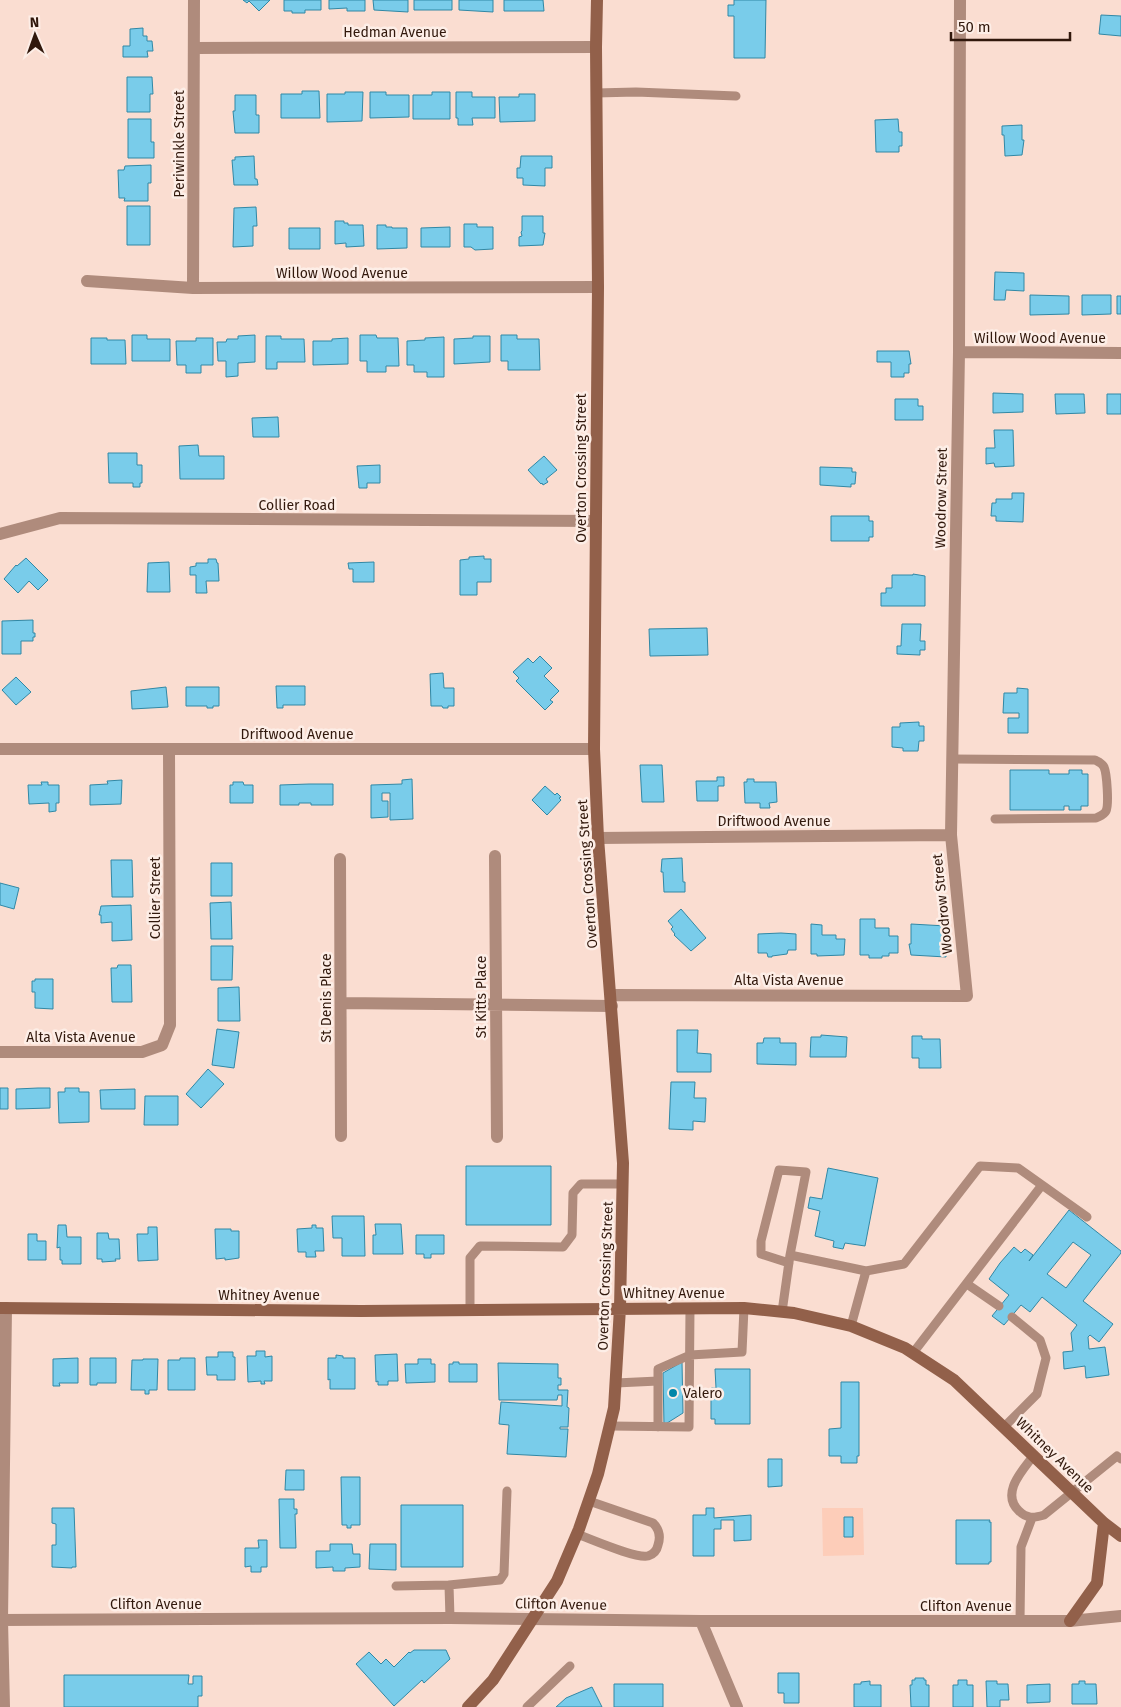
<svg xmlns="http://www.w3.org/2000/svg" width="1121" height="1707" viewBox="0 0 1121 1707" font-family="'Fira Sans',sans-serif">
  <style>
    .built { fill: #fdcdb9 }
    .building { fill: #79ccea; stroke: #3188a5; fill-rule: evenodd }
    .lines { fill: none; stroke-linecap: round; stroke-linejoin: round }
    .service { stroke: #af8b7c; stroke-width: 9 }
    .minor { stroke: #af8b7c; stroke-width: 12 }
    .secondary { stroke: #92604a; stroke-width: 12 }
    .poi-dot { fill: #0286a9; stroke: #fdeee7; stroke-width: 2 }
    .labels { text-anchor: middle; stroke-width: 5; stroke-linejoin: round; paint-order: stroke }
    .street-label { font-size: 14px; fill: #31180c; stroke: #fdeee7 }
    .poi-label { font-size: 14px; fill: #31180c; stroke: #fdeee7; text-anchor: start }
  </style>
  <rect width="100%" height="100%" fill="#faddd1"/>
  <!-- built -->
  <path class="built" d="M822,1508H863L864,1555L823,1556Z"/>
  <!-- building -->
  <path class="building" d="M243,0H270L259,11L249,1L247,3Z
    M284,0H321V10H305V13H292V11H284Z
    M329,0H365V11H347V8L329,9Z
    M373,0H408V12L374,10Z
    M414,0H452V10H414Z
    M459,0H493V12L459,10Z
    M504,0H543L544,11H504Z
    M734,0H766L765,58H734V16H728V5H734Z
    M1101,15L1121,16V36L1099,34Z
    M143,28V36H147V41H152L153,51H147L148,57H123V46H130V29Z
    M127,77H152L153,94H150V112H127Z
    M302,91H319L320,118H281V94H302Z
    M345,92H363L362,121L327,122V94H345Z
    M370,92H386V95H409V117L370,118Z
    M432,92H450V119H413V95H432Z
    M456,92H472V97H495V118H472L473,125H458V118H456Z
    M519,94H535V121L500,122L499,97H519Z
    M235,95H256V115H259V133H235L233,111H235Z
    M128,119H151V142H154V158H128Z
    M898,119L899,132H902V146H899V152H876L875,120Z
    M1022,125V140H1024L1022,155L1005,156L1004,135H1002V126Z
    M254,156L255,179H257L258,185H234L232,160H235V157Z
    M521,156H552V168H545V186L523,185V178H517V168H520Z
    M151,165V183H148V201H124L125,198H119L118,170H124L125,166Z
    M127,206H150V245H127Z
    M256,207L257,226H253V246L233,247L234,208Z
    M522,216H543V233H545L543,245L519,246V237L522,236L521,232L522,231Z
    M335,221H344V223H348V225H363L364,246L346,247V243L335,244Z
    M464,224H477V227H493V249L475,250L471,247H464Z
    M377,225H386V227H392V228H407V248L377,249Z
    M450,227V247H421V228Z
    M289,228H320V249H289Z
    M995,272L1024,273V291L1006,290L1005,300H994Z
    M1030,295L1069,296V314L1030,315Z
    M1082,295H1111V314L1082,315Z
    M1117,296H1121V314H1117Z
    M132,335H147V339H170V361H132Z
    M255,335V362L238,363V376L226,377V361H218L217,342H226L227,339H238V336Z
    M360,335H376L377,338H398L399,366H386V372H367V361H360Z
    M501,335H517V339H539L540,370H508V361H501Z
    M266,336H281V339H304L305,362H277V369H266Z
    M473,336H490V362L454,364V339L473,338Z
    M444,337V377H427V372H414V365H407V341L425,340V338Z
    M91,338H107V340H125L126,364H91Z
    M196,338H213V365H201V373H186V365H177L176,341H196Z
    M348,338V364L313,365V341H332V339Z
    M877,351H909L911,364H909V373H904V377H891V362H877Z
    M993,393L1023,394V412L993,413Z
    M1055,394H1084L1085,413L1056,414Z
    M1107,394H1121V414H1107Z
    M895,399H918V406H923V420H895Z
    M278,417L279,437H253L252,418Z
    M994,430H1013L1014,466L995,467L994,463L986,464V448H995Z
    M198,445L199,456H224V479H180L179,446Z
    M108,453H137V465H142V483H140V487H133V483H109Z
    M544,456L557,470L546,479L548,482L543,485L542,483L541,484L528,470Z
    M380,465V483H367V488H359L357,466Z
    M820,467L852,468V472H856L855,484H851V487L820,485Z
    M1012,493H1024L1023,522L996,521V516H991L992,503H996V499H1012Z
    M831,516H869V521H873V537H869V541H831Z
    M484,556V559H491V582H477V595H460V560L469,559V557Z
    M26,558L48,580L38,590L29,581L18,593L4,579L16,565L17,566Z
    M208,559H216L217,563H218L219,581H206L207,593H196V575H190V567L196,566V563H208Z
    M169,562L170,592H147L148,563Z
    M374,562V582H353V569H349L348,563Z
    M913,574L925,576V606H881V593H886V588H892V575H913Z
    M33,620V633H35V637H33V641H21V654H2V621Z
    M902,624H921L920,641H925V650H920V655L897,654V646H901Z
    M707,628L708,655L650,656L649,629Z
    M540,656L552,668L544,676L559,691L550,700L553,702L545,710L516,681L519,678L513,672L528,658L533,663Z
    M443,673L444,688H454V706H448V708H443L442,706H431L430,674Z
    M16,677L31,692L16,705L2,690Z
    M276,686H305V705H283V708H277Z
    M166,687L168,707L132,709L131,691Z
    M186,687H219V706H213V708H207V706H186Z
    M1017,688L1028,689V733H1008V718H1019V713H1003L1004,693H1017Z
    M919,722V726H924V741H919L918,751H903V748L892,747V727H900V723Z
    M640,765H662L664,802H642Z
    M1010,770H1049V774H1069V770H1082V774H1088V806H1081V810H1069V806H1064V810H1010Z
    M717,777H724V786H718V801H697L696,781H717Z
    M412,779L413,819L390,820V793H382V801H388V817L371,818V785L402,784V780Z
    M747,779H754V782H776L777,802L769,803L770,808H760V803H745L744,782H747Z
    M122,780L121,804L90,805V785L108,784L107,781Z
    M41,782H48V785H59V803H56V811L49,812V803L29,804L28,785H42Z
    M233,782H243L244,785H253V803H230V785H233Z
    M309,784H333V805H311V803H299V805H280V785Z
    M545,786L555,795L557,793L561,797L559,798L561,800L547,815L532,800Z
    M682,858L683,882H685V892H664L663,872H661L662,859Z
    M111,860H132L133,897H112Z
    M211,863H232V896H211Z
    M0,883L19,888L14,909L0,905Z
    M231,902L232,939H211L210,903Z
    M131,905L132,940L112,941V922L101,923V915H99L101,906Z
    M681,909L706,938L691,951L674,935L675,934L671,929L673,927L668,921Z
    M860,919H875V928H889V936H898V953H889V956H882V958H869V955H860Z
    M811,924L822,925V935H836V939H845L844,955L817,956V954H811Z
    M911,924L946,926V957L911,955L909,944H911Z
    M781,933L796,934V950H788L787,954L772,956V957H768L767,953H758V934Z
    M211,946H233L232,980H211Z
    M118,965H131L132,1002H112L111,968H117Z
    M35,979H53V1009L35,1008V992H32V981H35Z
    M239,987L240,1021H218V988Z
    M217,1029L239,1032L234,1068L212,1065Z
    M677,1030H698L697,1053L711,1054V1072H677Z
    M821,1035L847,1037L846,1057H810L811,1037H821Z
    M912,1036H922V1039H940L941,1068H919V1058H912Z
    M764,1038H780V1043H796V1065L757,1064V1043H763Z
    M208,1069L224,1084L201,1108L186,1094Z
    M671,1082H695L694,1098H706L705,1122L693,1121V1130L669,1129Z
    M0,1088H8V1109H0Z
    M38,1088H50V1108L16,1109V1089Z
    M65,1088H79V1092H89V1122L59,1123L58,1092H65Z
    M135,1089V1109H101L100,1090Z
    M145,1096H178V1125H144Z
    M466,1166H551V1225H466Z
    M828,1168L878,1178L865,1246L845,1243L843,1249L833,1247L834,1241L815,1236L820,1211L808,1208L810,1197L822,1199Z
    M1069,1210L1121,1251V1253L1083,1301L1113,1324L1099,1342L1090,1335L1088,1337L1089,1349L1105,1347L1109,1375L1086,1378L1085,1366L1064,1369L1063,1352L1073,1351L1071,1333L1077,1325L1042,1297L1030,1312L1021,1305L1004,1325L992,1316L1009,1295L989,1279L1000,1263L1014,1247L1021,1253L1025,1249L1033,1255L1029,1261ZM1073,1242L1091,1255L1066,1288L1047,1274Z
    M332,1216H364L365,1256H342V1238H333Z
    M375,1224H401L403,1254H373V1235H376Z
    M58,1225H66L67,1237H81V1264H62V1260H60V1247L57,1248Z
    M312,1225H316V1228H323L324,1251H315L316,1257H306V1252H298L297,1229L312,1228Z
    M148,1227H157L158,1260L138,1261L137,1234H148Z
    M215,1229H231V1231H239V1258L225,1260V1258L216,1259Z
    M97,1233H108L109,1239H119L120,1259H115L116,1261L102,1262V1259H97Z
    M28,1234H37V1241H46V1260H28Z
    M416,1235H444V1254H431V1258H424V1254H416Z
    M256,1351H265V1357L272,1356V1381H264L265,1384H261V1381L248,1382L247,1356H256Z
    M218,1352H233V1357H235V1380H217V1375H207L206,1357H218Z
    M397,1354L398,1381H388V1385H378V1381L376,1382L375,1355Z
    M336,1355L343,1356V1358H355V1389H330V1379L328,1380V1358H336Z
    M78,1358V1383H59L60,1386H53V1359Z
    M90,1358H116V1383H97V1385H90Z
    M180,1358H195V1390H168V1360H180Z
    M143,1359H158L157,1390H149V1394H145V1390H131L132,1360H143Z
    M418,1359H431V1364H435V1382L406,1383L405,1364H418Z
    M453,1362H459V1364H477V1382H449V1364H453Z
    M682,1362L683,1413L664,1425L663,1373Z
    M498,1363L558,1364V1378H561V1385H558V1390H568L567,1407L569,1408L568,1427H560V1429H568L566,1457L507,1454L509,1425L499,1424L501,1402L562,1406V1395H558L557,1400H499Z
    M715,1369H750V1424H715V1419H711V1388H716Z
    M841,1382H859V1456H857V1463H841V1456H829V1429L841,1428Z
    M768,1459H782V1486L768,1487Z
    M286,1470H304V1490H285Z
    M341,1477H360V1525H351V1528H347V1525H342Z
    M279,1499H294V1509H297V1514H295L296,1548H280Z
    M401,1505H463V1567H401Z
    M52,1508H74L76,1567H72V1568L52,1567V1545H56V1524L52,1523Z
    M706,1508H714V1518L751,1515V1540L734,1541V1520H721V1529H714V1556H693V1515H706Z
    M844,1517H853V1537H844Z
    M956,1520H990L989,1522H991V1562H989V1564H956Z
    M258,1540H267V1567H261V1572H251V1566L245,1567V1548H259Z
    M330,1544H352L353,1554H360V1567L345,1568V1571H333V1567L316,1568V1551H330Z
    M370,1544H396V1570L369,1569Z
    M414,1650H446L450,1659L424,1683L422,1680L394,1706L356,1664L369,1652L381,1664L386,1659L394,1667L409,1652L410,1653Z
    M778,1673H799V1703H784V1693H778Z
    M64,1675H189L188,1684H193V1676H202V1696H198V1707H64Z
    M915,1678H924V1680H926V1685H929V1707H911L910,1685H912V1680H915Z
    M958,1680H967V1685H973V1707H953V1685H958Z
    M870,1681V1685H881V1707H854V1684H861V1682Z
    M986,1681H997V1684H1008L1009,1700H1000V1707H987Z
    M1079,1681H1085V1684H1096L1097,1704H1072V1684H1079Z
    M614,1684H663V1707H614Z
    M1050,1684V1702L1027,1703V1685Z
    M592,1687L602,1707H556L566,1698Z"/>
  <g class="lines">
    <!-- service -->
    <path class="service" d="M596,93L636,92L736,96
      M952,759L1095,760C1099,762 1102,763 1104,767C1107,774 1109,805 1106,811C1104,815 1100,816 1096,818L995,819
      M789,1263L761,1254V1241L779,1170L806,1172L790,1255
      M866,1271L904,1264L980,1166L1018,1168L1087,1217
      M967,1284L999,1306
      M470,1309V1258L480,1246L563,1247L572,1235L573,1193L581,1184H623
      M782,1312L790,1255L866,1271L851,1326
      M913,1353L1042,1185
      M616,1383L658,1381
      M611,1426L689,1427L690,1308
      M658,1427V1369L690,1355L742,1352L744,1308
      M1004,1427L1037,1394L1046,1358L1040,1340L1012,1317
      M1034,1455C1023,1470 1000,1493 1019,1511C1027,1519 1034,1518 1044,1515L1117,1456L1121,1459
      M577,1534C591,1539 636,1559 648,1556C654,1554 657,1550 658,1545C661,1536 659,1529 653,1523L589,1501
      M396,1586L449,1585
      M450,1618L449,1585L500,1580L504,1574L507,1491
      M1020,1621L1021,1547L1032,1518
      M527,1707L570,1666"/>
    <!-- minor -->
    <path class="minor" d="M194,48L596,47
      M87,281L193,288L598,287
      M193,288L194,0
      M959,352L1121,353
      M0,534L60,518L596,521
      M0,749H594
      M598,838L951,835
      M495,856L497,1137
      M340,859L341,1136
      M612,995L967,996L951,835L959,352L960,0
      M341,1003L612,1006
      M0,1052H142L162,1045L170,1025L169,749
      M0,1620L450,1618L701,1621H1070L1121,1616
      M701,1621L737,1707
      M4,1707L2,1620L6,1308"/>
    <!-- secondary -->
    <path class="secondary" d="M0,1308L361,1311L744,1308L794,1313L851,1326L905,1348L954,1380L1104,1523L1121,1536
      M1070,1621L1097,1583L1104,1523
      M468,1707L493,1680L557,1581L579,1529L598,1474L614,1408L620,1308L623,1163L598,838L594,749L598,287L596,47L597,0"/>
  </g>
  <!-- markers -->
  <circle class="poi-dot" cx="673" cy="1393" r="5"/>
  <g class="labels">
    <!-- street labels -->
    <g class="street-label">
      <text x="395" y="37">Hedman Avenue</text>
      <text transform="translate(179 144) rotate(-90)" y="5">Periwinkle Street</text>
      <text x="342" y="278">Willow Wood Avenue</text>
      <text x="1040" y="343">Willow Wood Avenue</text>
      <text transform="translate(581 468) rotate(-90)" y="5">Overton Crossing Street</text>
      <text transform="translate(941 498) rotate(-89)" y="5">Woodrow Street</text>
      <text x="297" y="510">Collier Road</text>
      <text x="297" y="739">Driftwood Avenue</text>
      <text x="774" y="826">Driftwood Avenue</text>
      <text transform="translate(587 874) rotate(-94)" y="5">Overton Crossing Street</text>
      <text transform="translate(155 898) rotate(-90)" y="5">Collier Street</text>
      <text transform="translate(942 904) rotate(-96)" y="5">Woodrow Street</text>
      <text x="789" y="985">Alta Vista Avenue</text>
      <text transform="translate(481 997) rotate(-90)" y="5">St Kitts Place</text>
      <text transform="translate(326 998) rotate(-90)" y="5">St Denis Place</text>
      <text x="81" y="1042">Alta Vista Avenue</text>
      <text transform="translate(605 1276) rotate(-88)" y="5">Overton Crossing Street</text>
      <text x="674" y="1298">Whitney Avenue</text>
      <text x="269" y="1300">Whitney Avenue</text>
      <text transform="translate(1055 1455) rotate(44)" y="5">Whitney Avenue</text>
      <text x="156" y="1609">Clifton Avenue</text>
      <text transform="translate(561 1604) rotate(1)" y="5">Clifton Avenue</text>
      <text x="966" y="1611">Clifton Avenue</text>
    </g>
    <!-- poi labels -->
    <g class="poi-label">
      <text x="683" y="1398">Valero</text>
    </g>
  </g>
  <!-- north arrow -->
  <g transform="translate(35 35) rotate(358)" stroke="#fdeee7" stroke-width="4" paint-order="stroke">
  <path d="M0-4L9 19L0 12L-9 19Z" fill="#31180c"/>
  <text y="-8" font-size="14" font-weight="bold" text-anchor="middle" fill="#31180c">N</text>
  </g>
  <!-- scale -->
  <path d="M951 32v8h119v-8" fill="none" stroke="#31180c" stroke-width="2.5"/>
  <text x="958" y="32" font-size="15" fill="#31180c" stroke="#fdeee7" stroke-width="4" paint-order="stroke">50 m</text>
</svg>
